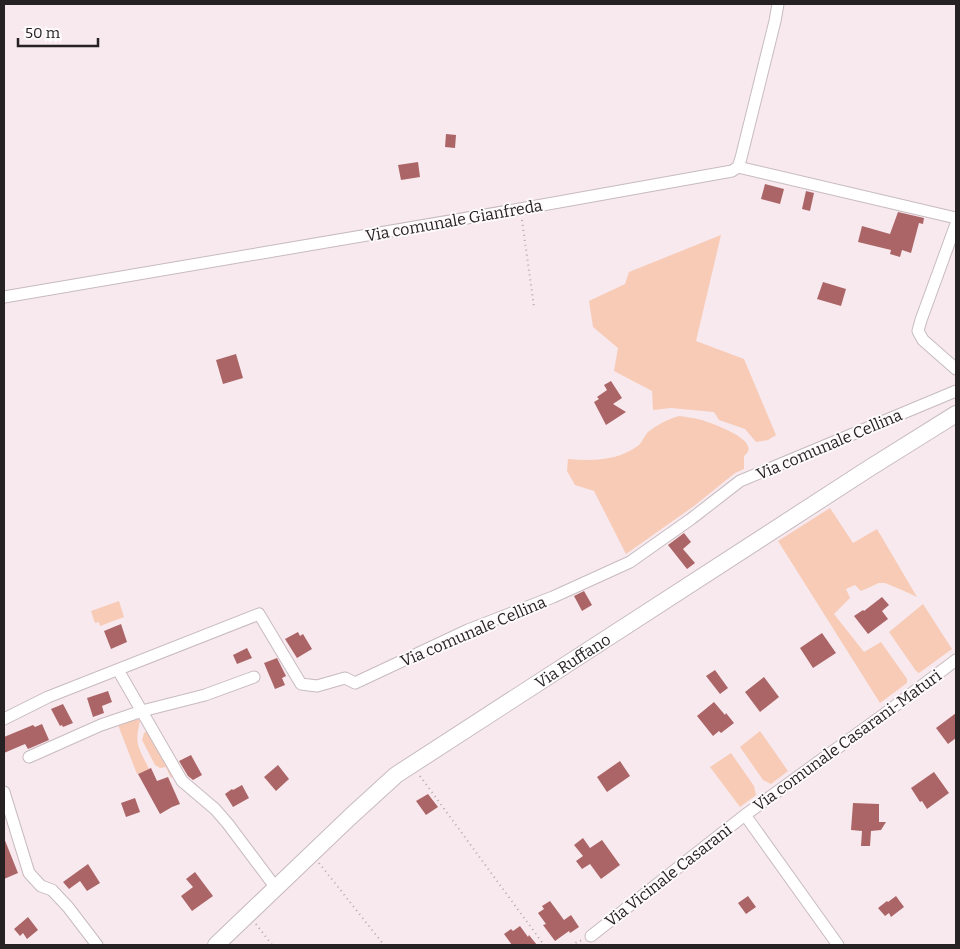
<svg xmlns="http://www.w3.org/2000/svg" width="960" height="949" viewBox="0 0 960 949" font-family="Bitter,serif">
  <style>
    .green { fill: #f8cbb7 }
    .building { fill: #ab6567 }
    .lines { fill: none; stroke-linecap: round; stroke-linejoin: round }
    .street-casing { stroke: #c8bbc0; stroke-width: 13 }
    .secondary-casing { stroke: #c8bbc0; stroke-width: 18 }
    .path { stroke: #b4a9ad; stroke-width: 2; stroke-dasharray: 1 4; stroke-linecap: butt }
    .street { stroke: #fff; stroke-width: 11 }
    .secondary { stroke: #fff; stroke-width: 16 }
    .labels { text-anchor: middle; stroke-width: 4; stroke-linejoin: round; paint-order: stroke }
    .street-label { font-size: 16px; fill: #262123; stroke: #fef9fb }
  </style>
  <rect width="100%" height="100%" fill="#f7e9ee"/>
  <!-- green -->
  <path class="green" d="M721,235L696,341L744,359L776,435L768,440L756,442L745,429L719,420L714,412L671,408L653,410L652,391L614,371L618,348L593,327L589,301L625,284L629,272Z
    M679,416C687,417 695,418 702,420C713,424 764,441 744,456V469L735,473L694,506L626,554L594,491L575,485L567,471L568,459C593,461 618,461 639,445C643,441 644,436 648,432C657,425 668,419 679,416Z
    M830,508L853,543L877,529L917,597L902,590L885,583H879L861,591L855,585L846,589L850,598L834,614L864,652L881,642L907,679V683L880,703L778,541Z
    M119,601L124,617L100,626L99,622L95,623L91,611Z
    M923,604L952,649L919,673L916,671L889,632Z
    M137,718L140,721C134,745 139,748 149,769L137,774L118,725Z
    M150,729L175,775L171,778L166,767L160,768L155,765L142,740L144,733Z
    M760,731L788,771L771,784L763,780L740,747Z
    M731,753L754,786L756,795L740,807L710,767Z"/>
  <!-- building -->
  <path class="building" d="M446,134L456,135L455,148L445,147Z
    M418,162L420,177L401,180L398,165Z
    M765,184L784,189L780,204L761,199Z
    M806,191L814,193L810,211L802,209Z
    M898,212L924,218L923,224L919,223L911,253L902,250L900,257L890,254L891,250L858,242L862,226L890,234Z
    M823,282L846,289L841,306L817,299Z
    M236,354L243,378L223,384L216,360Z
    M611,381L622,398L613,404L626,412L606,425L594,402L599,399L597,397L607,390L604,385Z
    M684,533L691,542L683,549L695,563L687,569L668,545Z
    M584,591L592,605L582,611L574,596Z
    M882,597L889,605L882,611L888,619L868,634L854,616L863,610L864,611Z
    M121,624L127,642L111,649L104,631Z
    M298,632L300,636L303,634L312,649L297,658L285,639Z
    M822,633L836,653L813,668L800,648Z
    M247,648L252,658L237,664L233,655Z
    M277,658L286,676L282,678L285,685L275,689L264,663Z
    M715,670L728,688L720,694L706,676Z
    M764,677L779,697L760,712L745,692Z
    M108,691L112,702L102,706L104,713L93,717L87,698Z
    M714,702L725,715L726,713L734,723L721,733L719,731L713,736L697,716Z
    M63,704L73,723L63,727L62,725L60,726L51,709Z
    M956,713V738L948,744L936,728Z
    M42,724L49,740L28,749L25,744L4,753V737L33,725L35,727Z
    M191,755L202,775L193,780L188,776L179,761Z
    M620,761L630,776L607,792L597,777Z
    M278,765L289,779L276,791L264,777Z
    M151,768L157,781L168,777L180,804L172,807L160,814L138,774Z
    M934,772L949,793L927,809L922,801L920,802L911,788Z
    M242,785L249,798L233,807L225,794L232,789L233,790Z
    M428,794L438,807L426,815L416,801Z
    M135,798L140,812L126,817L121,803Z
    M853,803L879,804V822H886L881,830L871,831L870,846H861L862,831L851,830Z
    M4,838L18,873L4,879Z
    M583,838L590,848L602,840L620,865L601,879L590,864L582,869L576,861L583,856L574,845Z
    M88,864L100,883L87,891L80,881L69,889L63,882Z
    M195,872L213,896L192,911L181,896L193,887L186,879Z
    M748,896L756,907L746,914L738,903Z
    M896,896L904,907L891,917L889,913L885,916L878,908L887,901L888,902Z
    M550,901L564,920L571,915L579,927L570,933L569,931L555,941L543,925L546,924L538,913L544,909L542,906Z
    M28,917L38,930L27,939L23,933L20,936L14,929Z
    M520,926L528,937L529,935L537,945H512L504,934L511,929L513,931Z"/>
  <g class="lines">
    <defs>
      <path id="street" d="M738,167L956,218
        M956,224L921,320L918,331L923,340L956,369
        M4,297L520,209L732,171L738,167L741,158L775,21L778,4
        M118,670L182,781L215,809L228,824L276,888
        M4,719L48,697L259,614L301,684L317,686L345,678L355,683L468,630L553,597L630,562L691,519L740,481L956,391
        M29,757L101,725L142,711L205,695L254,677
        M4,792L29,873L41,886L52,890L68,907L97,945
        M591,936L745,815
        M838,945L745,815L883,715L956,660"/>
      <g id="secondary">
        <path id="s1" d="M216,945L350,817L396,775L868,469L956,414"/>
      </g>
    </defs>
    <!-- street casing -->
    <use href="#street" class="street-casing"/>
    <!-- secondary casing -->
    <use href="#secondary" class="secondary-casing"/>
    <!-- path -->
    <path class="path" d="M522,220L534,307
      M420,776L544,945
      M319,863L384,945
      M256,924L272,945
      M571,945L582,940"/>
    <!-- street -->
    <use href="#street" class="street"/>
    <!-- secondary -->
    <use href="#secondary" class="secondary"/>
  </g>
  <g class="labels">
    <!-- street labels -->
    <g class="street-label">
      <text transform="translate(454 220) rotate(-10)" y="6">Via comunale Gianfreda</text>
      <text transform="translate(829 444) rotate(-23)" y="6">Via comunale Cellina</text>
      <text transform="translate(473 631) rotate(-23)" y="6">Via comunale Cellina</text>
      <text dy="6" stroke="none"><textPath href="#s1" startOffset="458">Via Ruffano</textPath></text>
      <text transform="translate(847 740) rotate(-36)" y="6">Via comunale Casarani-Maturi</text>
      <text transform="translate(668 875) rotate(-38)" y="6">Via Vicinale Casarani</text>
    </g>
  </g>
  <!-- border -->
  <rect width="960" height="949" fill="none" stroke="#262123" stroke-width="10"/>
  <!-- scale -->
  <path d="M18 38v8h80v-8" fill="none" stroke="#262123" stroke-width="2.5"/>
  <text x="25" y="38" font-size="15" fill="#262123" stroke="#fef9fb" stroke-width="4" paint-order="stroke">50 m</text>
</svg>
